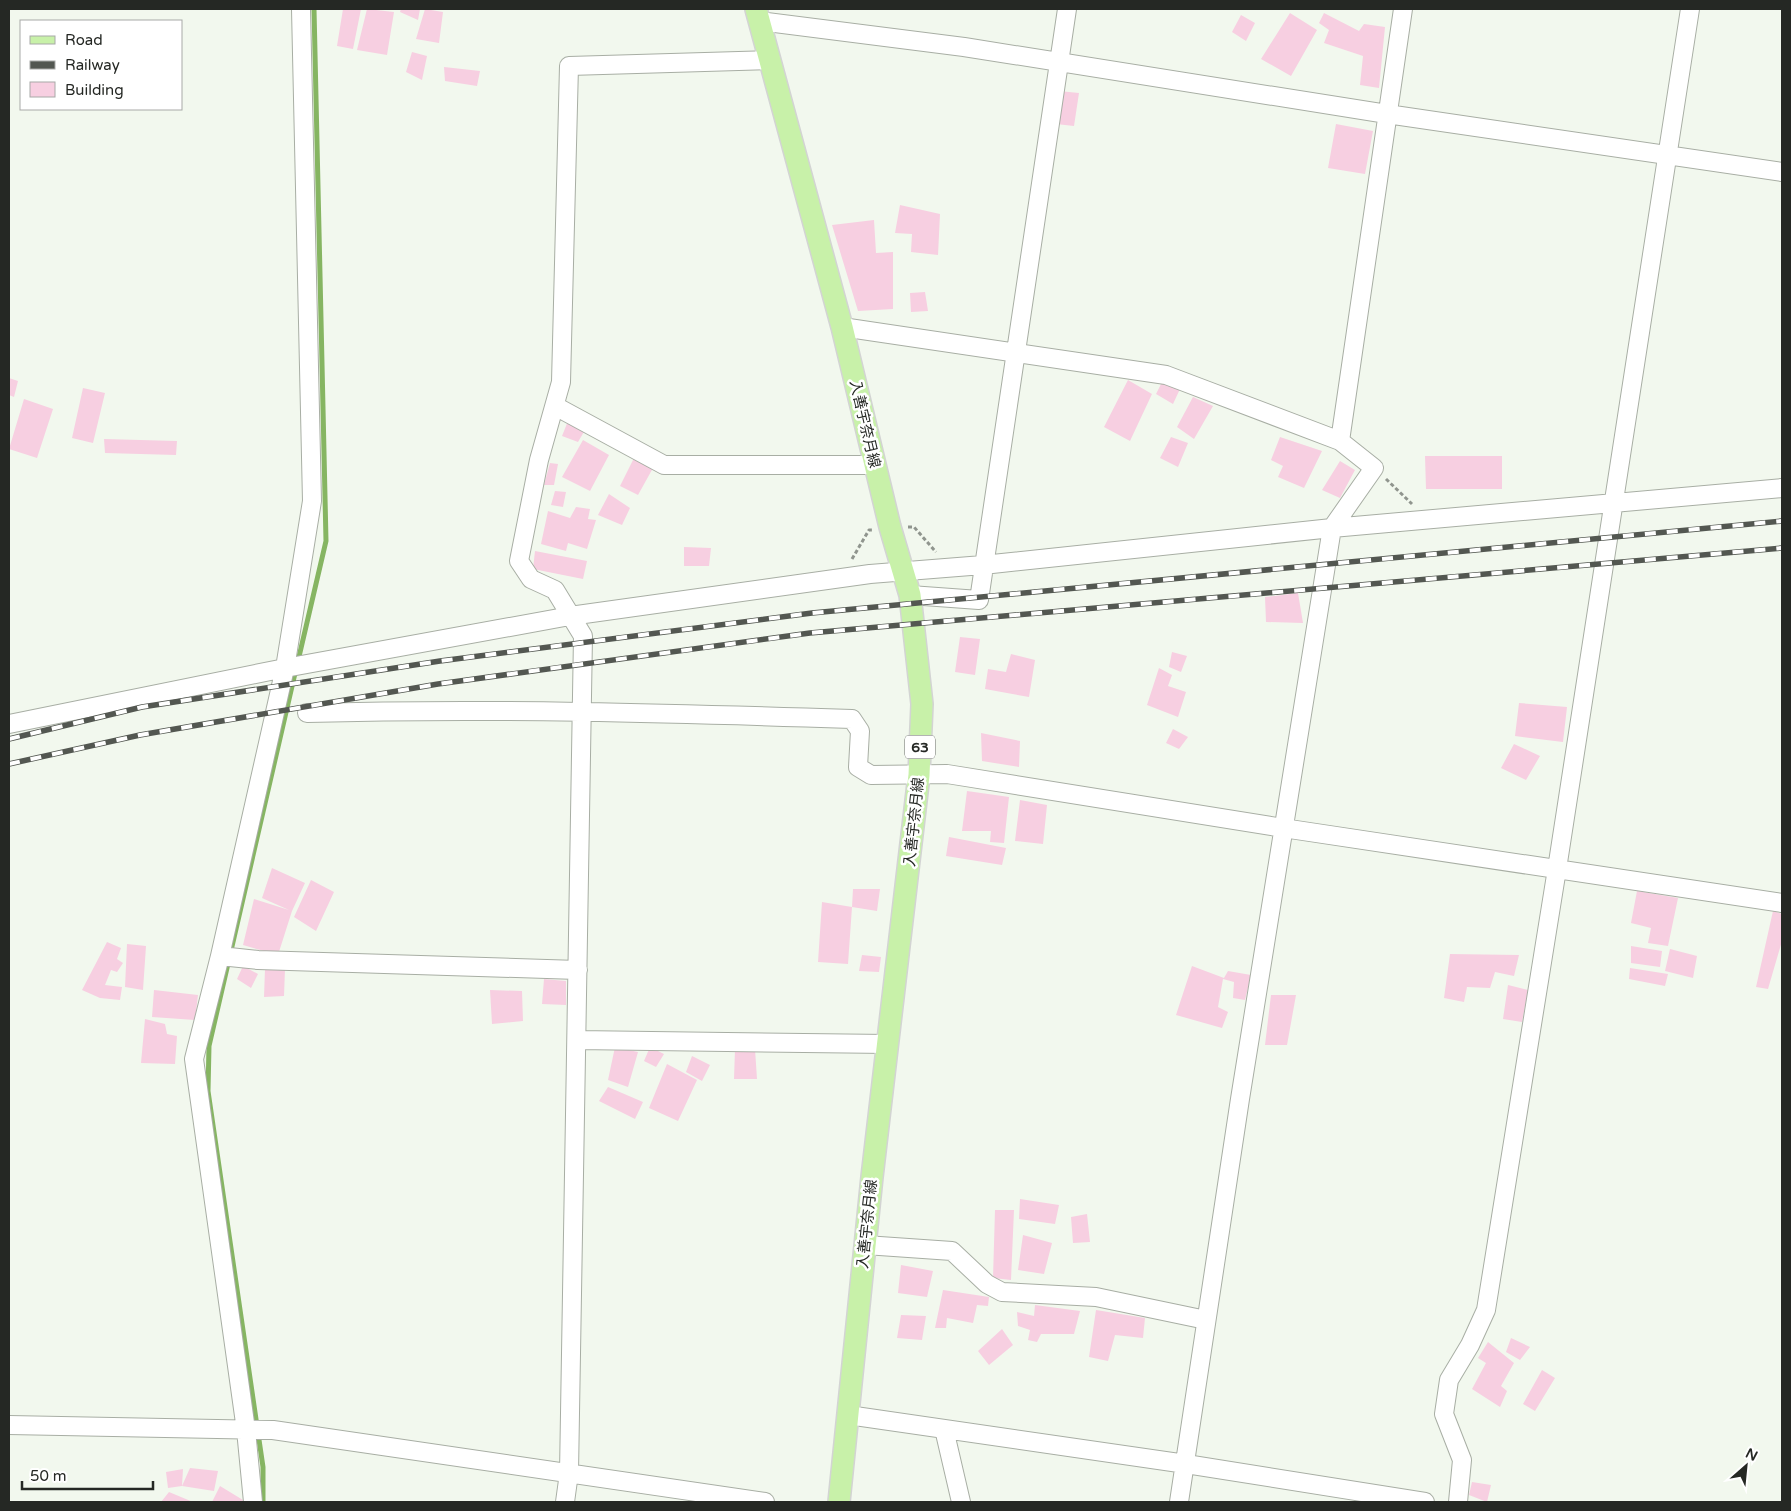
<svg xmlns="http://www.w3.org/2000/svg" width="1791" height="1511" viewBox="0 0 1791 1511" font-family="'Varela Round','Noto Sans JP',sans-serif">
  <style>
    .lines { fill: none; stroke-linecap: round; stroke-linejoin: round }
    .stream { stroke: #86b562; stroke-width: 5 }
    .building { fill: #f7cfe1 }
    .minor-casing { stroke: #a8aea4; stroke-width: 20 }
    .major-casing { stroke: #d3d4d3; stroke-width: 24 }
    .path { stroke: #90958e; stroke-width: 3; stroke-dasharray: 4 2.5; stroke-linecap: butt }
    .minor { stroke: #fff; stroke-width: 18 }
    .major { stroke: #c8f1a9; stroke-width: 21 }
    .rail-casing { stroke: #535751; stroke-width: 5.5 }
    .rail { stroke: #fff; stroke-width: 4; stroke-dasharray: 11; stroke-linecap: butt }
    .labels { text-anchor: middle; stroke-width: 5; stroke-linejoin: round; paint-order: stroke }
    .shield { fill: #fff; stroke: #666866; stroke-width: 1 }
    .shield-label { font-size: 14px; font-weight: bold; fill: #252824 }
    .street-label { font-size: 15px; fill: #252824; stroke: #fff }
  </style>
  <rect width="100%" height="100%" fill="#f2f8ee"/>
  <g class="lines">
    <!-- stream -->
    <path class="stream" d="M298,661L326,541L314,9
      M263,1502V1467L208,1091L209,1046L296,669"/>
  </g>
  <!-- building -->
  <path class="building" d="M343,9H361L353,49L337,46Z
    M367,9L394,12L387,55L357,50Z
    M401,9H420L418,20L400,12Z
    M425,9L443,12L439,43L416,39Z
    M1290,13L1317,30L1291,76L1261,59Z
    M1324,13L1359,31L1364,24L1385,27L1379,88L1360,85L1363,56L1324,43L1329,30L1319,23Z
    M1241,15L1255,23L1246,41L1232,32Z
    M412,52L427,56L422,80L406,72Z
    M444,67L480,71L477,86L445,81Z
    M1059,91L1079,93L1074,126L1056,124Z
    M1336,124L1373,131L1365,174L1328,168Z
    M900,205L940,214L938,255L911,252L912,234L895,233Z
    M874,220L876,253L893,252V309L858,311L832,225Z
    M925,292L928,311L911,312L910,293Z
    M9,378L18,381L14,397L9,395Z
    M1128,380L1152,394L1130,441L1104,427Z
    M1162,382L1180,389L1173,404L1156,394Z
    M83,388L105,393L93,443L72,438Z
    M1193,397L1213,406L1194,439L1177,427Z
    M24,399L53,409L37,458L9,449Z
    M568,421L585,430L578,442L562,436Z
    M1171,437L1188,443L1178,467L1160,458Z
    M1280,437L1322,451L1304,488L1278,477L1283,466L1271,460Z
    M104,439L177,441L176,455L105,453Z
    M583,440L609,455L590,491L562,477Z
    M635,456L653,468L638,495L620,486Z
    M1425,456H1502V489H1426Z
    M1340,461L1355,470L1340,498L1322,490Z
    M550,463L558,464L554,485H544Z
    M555,491L566,492L563,507L551,505Z
    M609,494L630,508L622,525L598,515Z
    M576,507L590,509L588,519L596,520L587,549L568,543L566,551L541,544L548,511L570,518Z
    M684,547L711,548L709,566H684Z
    M535,551L587,561L583,579L533,569Z
    M1298,593L1303,623L1266,622L1265,597Z
    M960,637L980,639L975,675L955,672Z
    M1172,652L1187,656L1181,672L1169,667Z
    M1011,654L1035,660L1029,697L985,689L988,669L1006,672Z
    M1159,668L1172,675L1168,686L1186,692L1178,717L1147,705Z
    M1519,703L1567,707L1563,742L1515,736Z
    M1173,729L1188,737L1179,749L1166,743Z
    M981,733L1020,741L1019,767L982,761Z
    M1514,744L1540,756L1526,780L1501,768Z
    M967,791L1009,797L1004,843L990,842L991,831H962Z
    M1020,800L1047,805L1043,844L1015,841Z
    M949,837L1006,848L1002,865L946,856Z
    M272,868L305,883L292,911L278,955L243,945L254,899L289,910L262,898Z
    M311,880L334,892L316,931L294,917Z
    M853,889H880L877,911L852,907Z
    M1637,891L1678,898L1668,946L1648,943L1651,928L1631,923Z
    M822,902L852,907L848,964L818,962Z
    M1773,911L1782,914V941L1768,989L1756,987Z
    M107,942L121,948L117,959L123,963L117,972L111,970L105,985L122,987L120,1000L100,998L82,990Z
    M127,944L146,946L143,990L125,987Z
    M1631,946L1662,951L1660,967L1631,963Z
    M1670,949L1697,956L1693,978L1665,971Z
    M1450,954L1519,955L1514,976L1495,972L1490,988L1467,987L1464,1002L1444,998Z
    M862,955L881,957L879,972L859,971Z
    M243,966L258,974L251,988L237,979Z
    M1192,966L1224,978L1228,971L1251,975L1245,1000L1233,998L1234,982L1223,979L1218,1007L1228,1012L1222,1028L1176,1015Z
    M1630,968L1668,974L1665,986L1629,979Z
    M265,969H285L284,996L264,997Z
    M544,979L566,981V1005L542,1004Z
    M1508,985L1528,990L1522,1022L1503,1019Z
    M154,990L198,995L195,1020L152,1017Z
    M490,990L522,991L523,1021L492,1024Z
    M1271,995H1296L1287,1045H1265Z
    M145,1019L165,1024L167,1034L177,1036L175,1064L141,1063Z
    M615,1047L638,1052L628,1087L608,1080Z
    M650,1047L664,1054L656,1067L644,1061Z
    M735,1049H755L757,1079H734Z
    M692,1056L710,1065L702,1081L686,1072Z
    M667,1064L697,1080L678,1121L649,1108Z
    M608,1087L643,1102L635,1119L599,1101Z
    M1020,1199L1059,1205L1055,1224L1019,1219Z
    M995,1210H1014L1011,1280L993,1278Z
    M1087,1214L1090,1242L1073,1243L1071,1217Z
    M1023,1235L1052,1243L1044,1274L1018,1270Z
    M901,1265L933,1271L927,1297L898,1293Z
    M943,1290L989,1297L988,1306L977,1305L973,1323L947,1318L946,1328H935Z
    M1035,1305L1080,1311L1074,1334H1041L1037,1342L1028,1340L1030,1330L1018,1326L1017,1312L1034,1316Z
    M1096,1310L1145,1318L1143,1338L1115,1335L1108,1361L1089,1357Z
    M901,1315L926,1316L922,1340L897,1338Z
    M1002,1329L1013,1345L989,1365L978,1351Z
    M1511,1338L1530,1347L1520,1360L1506,1352Z
    M1488,1342L1514,1363L1501,1386L1507,1391L1500,1407L1472,1389L1486,1363L1478,1358Z
    M1542,1370L1555,1378L1535,1411L1523,1404Z
    M190,1468L218,1471L214,1491L182,1486Z
    M183,1469L182,1486L168,1488L166,1472Z
    M1472,1482L1491,1485L1487,1502L1469,1495Z
    M220,1486L243,1500L242,1502H212Z
    M169,1492L193,1502H161Z"/>
  <g class="lines">
    <defs>
      <path id="minor" d="M759,21L964,47L1387,114L1782,172
        M842,327L1166,375L1340,441
        M555,406L664,465H874
        M910,595L979,600L1067,9
        M307,713C489,708 670,713 852,719L860,731L858,767L871,775L947,774L1283,828L1782,903
        M9,724L285,668L570,616L870,574L983,565L1332,528L1782,488
        M220,956L258,960L578,970
        M577,1040L888,1044
        M865,1245L952,1251L987,1284L1002,1292L1096,1297L1206,1320
        M848,1415L1186,1464L1425,1502
        M9,1425L273,1430L765,1502
        M944,1429L961,1502
        M253,1502L246,1430L194,1059L220,956L285,668L312,501L301,9
        M565,1502L569,1473L583,636L555,590L531,579L519,561L539,460L561,382L569,66L771,60
        M1179,1502L1240,1099L1332,528L1374,468L1340,441L1403,9
        M1458,1502L1462,1460L1444,1414L1449,1380L1470,1345L1486,1310L1557,869L1690,9"/>
      <path id="major" d="M756,9L842,327L890,527L910,595L922,704L919,775L872,1177L839,1502"/>
    </defs>
    <!-- minor casing -->
    <use href="#minor" class="minor-casing"/>
    <!-- major casing -->
    <use href="#major" class="major-casing"/>
    <!-- path -->
    <path class="path" d="M1386,479L1412,504
      M908,527H914L936,552
      M852,559L869,530H872"/>
    <!-- minor -->
    <use href="#minor" class="minor"/>
    <!-- major -->
    <use href="#major" class="major"/>
    <defs>
      <path id="rail" d="M9,739L142,707L440,661L812,613L1782,521
        M9,764L140,735L438,684L810,633L1782,548"/>
    </defs>
    <!-- rail casing -->
    <use href="#rail" class="rail-casing"/>
    <!-- rail -->
    <use href="#rail" class="rail"/>
  </g>
  <g class="labels">
    <!-- shield labels -->
    <rect class="shield" x="905" y="735.5" width="30" height="23" rx="4"/>
    <g class="shield-label">
      <text x="920" y="752">63</text>
    </g>
    <!-- street labels -->
    <g class="street-label">
      <text transform="translate(865 424) rotate(77)" y="5">入善宇奈月線</text>
      <text transform="translate(914 822) rotate(-84)" y="5">入善宇奈月線</text>
      <text transform="translate(867 1224) rotate(-84)" y="5">入善宇奈月線</text>
    </g>
  </g>
  <!-- border -->
  <rect width="1791" height="1511" fill="none" stroke="#252824" stroke-width="20"/>
  <!-- legend -->
  <rect x="20" y="20" width="162" height="90" fill="#ffffff" stroke="#a8a9a7"/>
  <rect x="30" y="36" width="25" height="8" fill="#c8f1a9" stroke="#a8a9a7"/>
  <text x="65" y="45" font-size="15" fill="#252824">Road</text>
  <rect x="30" y="61" width="25" height="8" fill="#535751" stroke="#a8a9a7"/>
  <text x="65" y="70" font-size="15" fill="#252824">Railway</text>
  <rect x="30" y="82" width="25" height="15" fill="#f7cfe1" stroke="#a8a9a7"/>
  <text x="65" y="95" font-size="15" fill="#252824">Building</text>
  <!-- north arrow -->
  <g transform="translate(1746 1466) rotate(27)" stroke="#ffffff" stroke-width="4" paint-order="stroke">
  <path d="M0-4L9 19L0 12L-9 19Z" fill="#252824"/>
  <text y="-8" font-size="14" font-weight="bold" text-anchor="middle" fill="#252824">N</text>
  </g>
  <!-- scale -->
  <path d="M22 1481v8h131v-8" fill="none" stroke="#252824" stroke-width="2.5"/>
  <text x="30" y="1481" font-size="15" fill="#252824" stroke="#ffffff" stroke-width="4" paint-order="stroke">50 m</text>
</svg>
